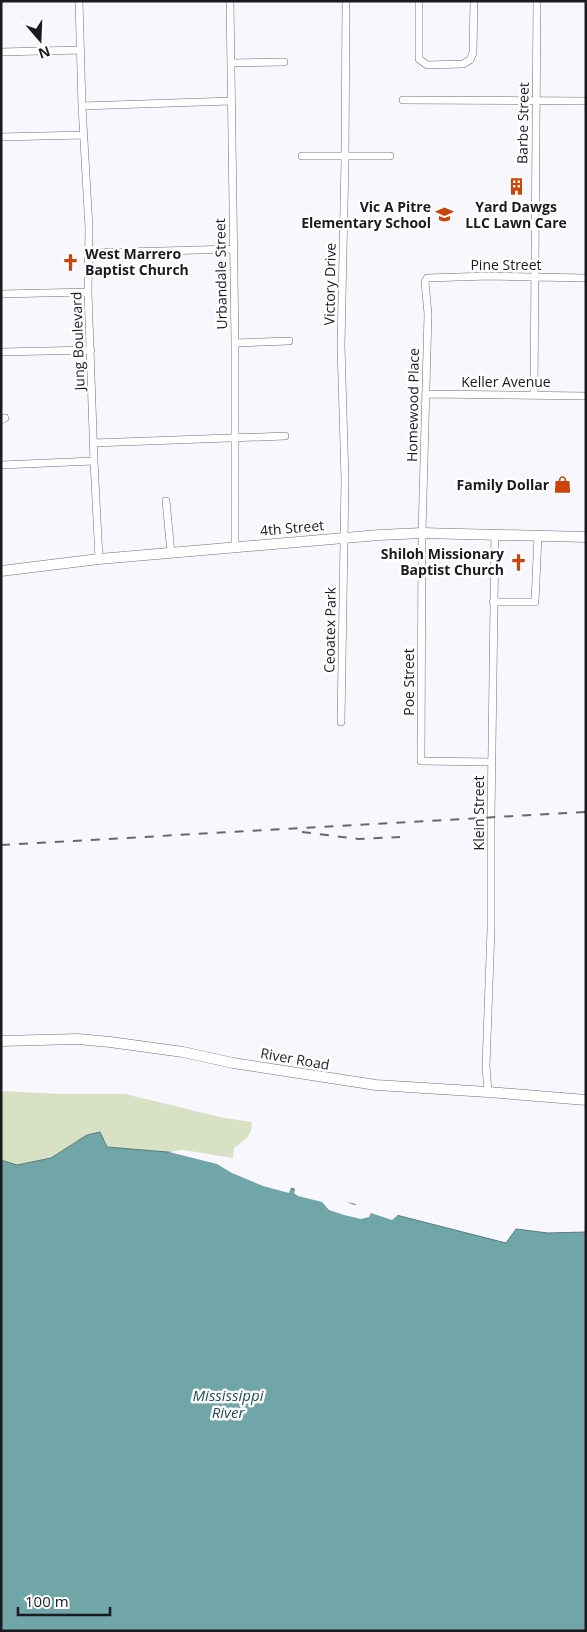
<svg xmlns="http://www.w3.org/2000/svg" width="587" height="1632" viewBox="0 0 587 1632" font-family="'Open Sans',sans-serif">
  <style>
    .green { fill: #d9e1c4 }
    .water { fill: #71a6a8; stroke: #577c7f }
    .pier { fill: #f7f7fd }
    .lines { fill: none; stroke-linecap: round; stroke-linejoin: round }
    .minor-casing { stroke: #6f6f78; stroke-width: 8 }
    .secondary-casing { stroke: #6f6f78; stroke-width: 11 }
    .minor { stroke: #fff; stroke-width: 7 }
    .secondary { stroke: #fff; stroke-width: 10 }
    .rail { stroke: #67676c; stroke-width: 2; stroke-dasharray: 9 9; stroke-linecap: butt }
    .labels { text-anchor: middle; stroke-width: 5; stroke-linejoin: round; paint-order: stroke }
    .street-label { font-size: 14px; fill: #1b1b1f; stroke: #fff }
    .poi-label { font-size: 14px; font-weight: bold; fill: #1b1b1f; stroke: #fff; text-anchor: end }
    .water-label { font-size: 15px; font-style: italic; fill: #1f4f51; stroke: #fff }
  </style>
  <rect width="100%" height="100%" fill="#f7f7fd"/>
  <!-- green -->
  <path class="green" d="M1,1091L61,1094H125L224,1118L252,1122C252,1136 245,1140 234,1148L233,1158L182,1150L60,1173L1,1165Z"/>
  <!-- water -->
  <path class="water" d="M100,1132L107,1147L204,1155L255,1179L506,1243L516,1229L548,1233L586,1232V1631H1V1160L17,1165L51,1158L87,1135Z"/>
  <!-- pier -->
  <path class="pier" d="M181,1150L210,1154L236,1165L256,1177L292,1185L290,1190L289,1193L263,1186L232,1173L217,1164L169,1152Z
    M296,1186L336,1197L354,1205L361,1203L399,1214L392,1220L371,1213L369,1217L361,1219L344,1215L329,1210L322,1202L298,1196L294,1193Z"/>
  <g class="lines">
    <defs>
      <path id="minor" d="M79,1L82,106L89,228L88,292L94,461L99,559
        M230,1L235,343V547
        M419,1V59L427,65L463,64L470,60L473,53L474,1
        M1,52L81,50
        M231,63L284,62
        M403,100L586,101
        M82,106L231,101
        M1,137L84,135
        M302,156H390
        M89,253L234,249
        M1,294L88,292
        M235,343L289,341
        M1,352L91,350
        M427,394L586,396
        M534,394L537,1
        M1,420L5,418
        M93,443L285,436
        M1,465L94,461
        M166,501L171,553
        M493,602H535L538,535
        M341,722L345,480L341,345L345,160L346,1
        M491,762L421,761L422,533L428,314L425,282L427,278L489,276L586,278
        M488,1092L486,1066L491,929V817L495,534"/>
      <path id="secondary" d="M1,571L99,559L379,535L422,533L586,537
        M1,1041L78,1039L110,1042L183,1052L233,1063L376,1085L488,1092L586,1100"/>
    </defs>
    <!-- minor casing -->
    <use href="#minor" class="minor-casing"/>
    <!-- secondary casing -->
    <use href="#secondary" class="secondary-casing"/>
    <!-- minor -->
    <use href="#minor" class="minor"/>
    <!-- secondary -->
    <use href="#secondary" class="secondary"/>
    <!-- rail -->
    <path class="rail" d="M302,832L359,839L400,837
      M1,845L586,812"/>
  </g>
  <!-- icons -->
  <defs>
    <symbol id="building-bare" viewBox="-9 -9 18 18"><path d="M-4-6H4V6H1V3H-1V6H-4ZM-2.5-4.3h1.7v1.8h-1.7ZM.8-4.3h1.7v1.8H.8ZM-2.5-1h1.7V.8h-1.7ZM.8-1h1.7V.8H.8Z" fill="#cb440b" stroke="#fff" stroke-width="2.5" paint-order="stroke"/></symbol>
    <symbol id="school-bare" viewBox="-9 -9 18 18"><path d="M0-5L7-2L0 1L-7-2ZM-4 1L0 2.5L4 1V4Q0 6-4 4Z" fill="#cb440b" stroke="#fff" stroke-width="2.5" paint-order="stroke"/></symbol>
    <symbol id="church-bare" viewBox="-9 -9 18 18"><path d="M-1.2-6h2.4v3.5h3.3v2.4h-3.3V6h-2.4V-.1h-3.3v-2.4h3.3Z" fill="#cb440b" stroke="#fff" stroke-width="2.5" paint-order="stroke"/></symbol>
    <symbol id="shop-bare" viewBox="-9 -9 18 18"><path d="M-5-2.5h2.3a2.7 3.5 0 0 1 5.4 0H5L5.5 6h-11ZM-1.5-2.5h3a1.5 2.3 0 0 0-3 0Z" fill="#cb440b" stroke="#fff" stroke-width="2.5" paint-order="stroke"/></symbol>
  </defs>
  <g fill-rule="evenodd">
    <use href="#building-bare" x="504" y="174" width="25" height="25"/>
    <use href="#school-bare" x="432" y="202" width="25" height="25"/>
    <use href="#church-bare" x="58" y="250" width="25" height="25"/>
    <use href="#shop-bare" x="550" y="472" width="25" height="25"/>
    <use href="#church-bare" x="506" y="550" width="25" height="25"/>
  </g>
  <g class="labels">
    <!-- street labels -->
    <g class="street-label">
      <text transform="translate(523 123) rotate(-89)" y="5">Barbe Street</text>
      <text x="506" y="270">Pine Street</text>
      <text transform="translate(221 274) rotate(-91)" y="5">Urbandale Street</text>
      <text transform="translate(330 284) rotate(-89)" y="5">Victory Drive</text>
      <text transform="translate(78 341) rotate(-92)" y="5">Jung Boulevard</text>
      <text x="506" y="387">Keller Avenue</text>
      <text transform="translate(413 405) rotate(-89)" y="5">Homewood Place</text>
      <text transform="translate(292 528) rotate(-5)" y="5">4th Street</text>
      <text transform="translate(330 630) rotate(-89)" y="5">Ceoatex Park</text>
      <text transform="translate(409 682) rotate(-90)" y="5">Poe Street</text>
      <text transform="translate(479 813) rotate(-90)" y="5">Klein Street</text>
      <text transform="translate(295 1059) rotate(10)" y="5">River Road</text>
    </g>
    <!-- poi labels -->
    <g class="poi-label">
      <text x="431" y="212">Vic A Pitre<tspan x="431" dy="16">Elementary School</tspan></text>
      <text x="516" y="212" text-anchor="middle">Yard Dawgs<tspan x="516" dy="16">LLC Lawn Care</tspan></text>
      <text x="85" y="259" text-anchor="start">West Marrero<tspan x="85" dy="16">Baptist Church</tspan></text>
      <text x="549" y="490">Family Dollar</text>
      <text x="504" y="559">Shiloh Missionary<tspan x="504" dy="16">Baptist Church</tspan></text>
    </g>
    <!-- water labels -->
    <g class="water-label">
      <text x="228" y="1401">Mississippi<tspan x="228" dy="17">River</tspan></text>
    </g>
  </g>
  <!-- border -->
  <rect width="587" height="1632" fill="none" stroke="#1b1b1f" stroke-width="5"/>
  <!-- north arrow -->
  <g transform="translate(40 40) rotate(161)" stroke="#ffffff" stroke-width="4" paint-order="stroke">
  <path d="M0-4L9 19L0 12L-9 19Z" fill="#1b1b1f"/>
  <text y="-8" font-size="14" font-weight="bold" text-anchor="middle" fill="#1b1b1f">N</text>
  </g>
  <!-- scale -->
  <path d="M18 1607v8h92v-8" fill="none" stroke="#1b1b1f" stroke-width="2.5"/>
  <text x="25" y="1607" font-size="15" fill="#1b1b1f" stroke="#ffffff" stroke-width="4" paint-order="stroke">100 m</text>
</svg>
